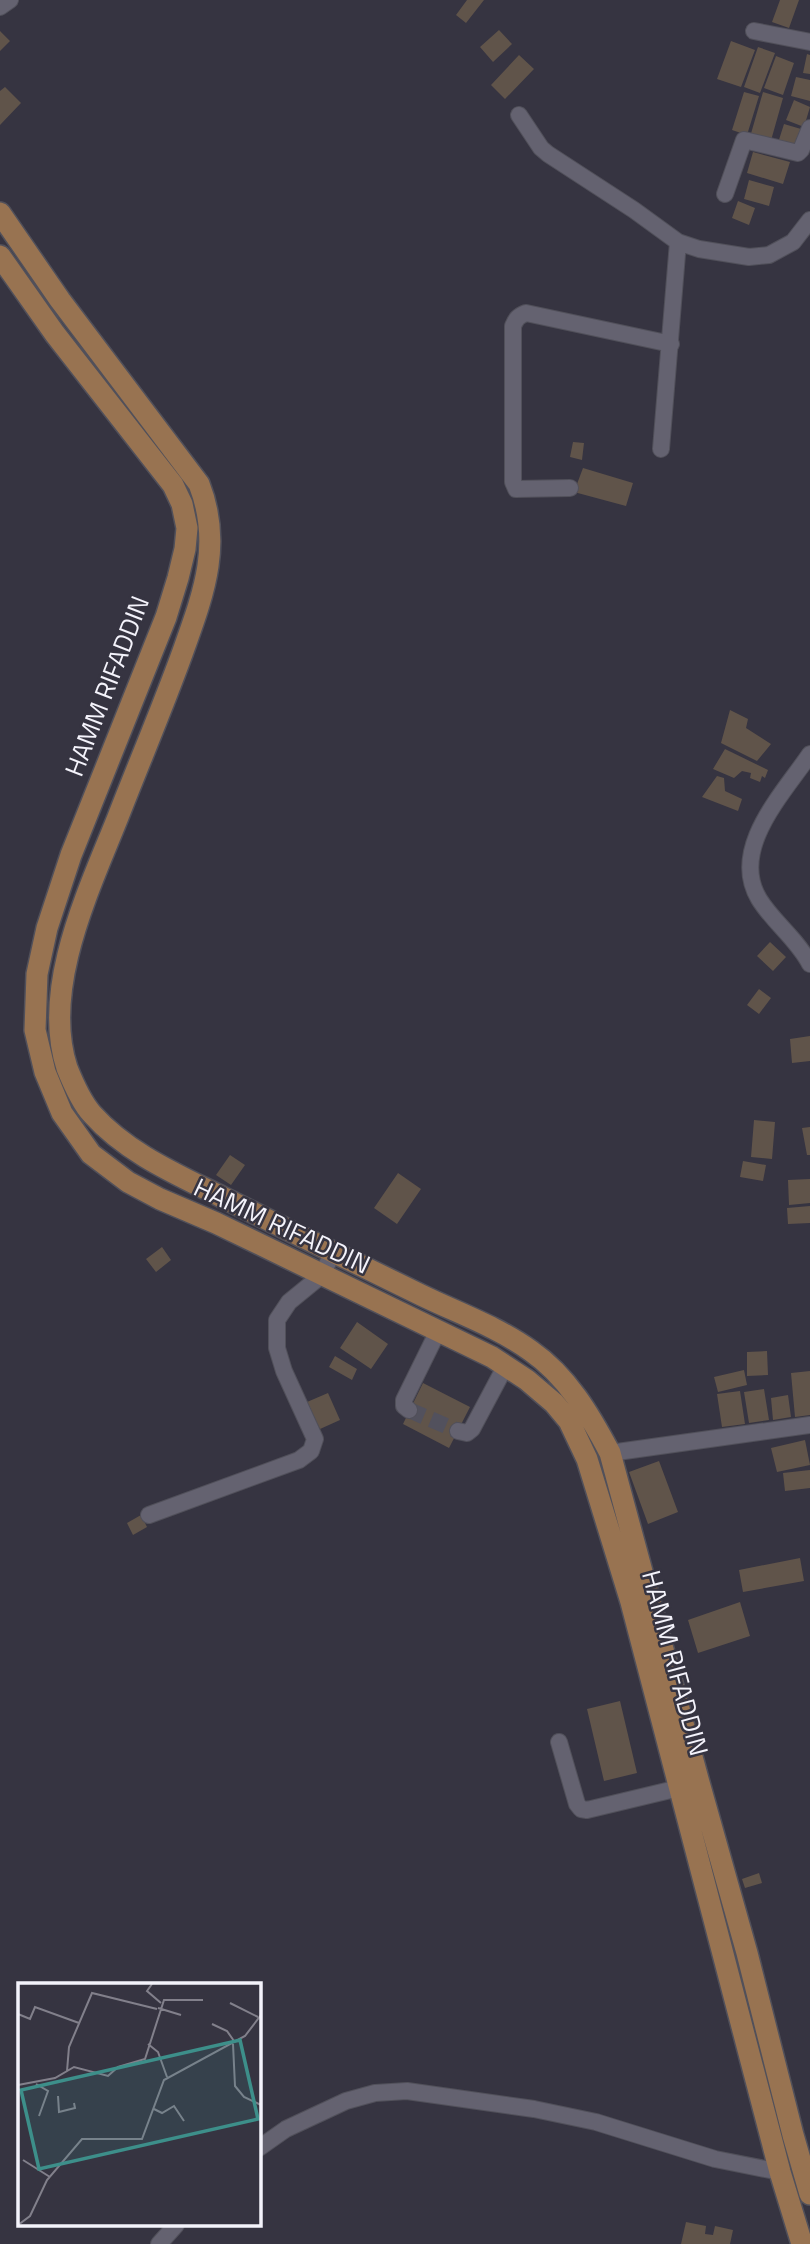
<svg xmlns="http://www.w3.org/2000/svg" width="810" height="2244" viewBox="0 0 810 2244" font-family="'Titillium Web',sans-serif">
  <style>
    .building { fill: #60544a }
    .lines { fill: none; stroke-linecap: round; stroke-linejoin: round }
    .minor-tunnel { stroke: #52515d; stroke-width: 16; stroke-dasharray: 16 8; stroke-linecap: butt }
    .minor-casing { stroke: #51505a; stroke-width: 18 }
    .major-casing { stroke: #51505a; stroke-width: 24 }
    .minor { stroke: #646270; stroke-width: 16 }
    .major { stroke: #987351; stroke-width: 21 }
    .labels { text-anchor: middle; stroke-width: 5; stroke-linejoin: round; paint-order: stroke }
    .street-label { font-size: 26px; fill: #f4f3fb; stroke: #363441 }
    .inset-road { fill: none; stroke: #82808b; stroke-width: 2 }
    .view { fill: #3d8f8a; fill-opacity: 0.15; stroke: #3d8f8a; stroke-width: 3.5 }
    .inset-edge { fill: none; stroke: #f4f3fb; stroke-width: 3.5 }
  </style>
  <rect width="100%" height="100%" fill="#363441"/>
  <!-- building -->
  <path class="building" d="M467,0H484L466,23L456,15Z
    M780,0H799L789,28L772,22Z
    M499,30L512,44L493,62L480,47Z
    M0,31L10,41L0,51Z
    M731,41L755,50L741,87L717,79Z
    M758,47L775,53L760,93L744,87Z
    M807,54L810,55V74L803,73Z
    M519,55L534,69L505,99L491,85Z
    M776,56L794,63L783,95L764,88Z
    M796,77L810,80V101L791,96Z
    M5,87L21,103L0,125V91Z
    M744,92L759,96L747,135L732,130Z
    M763,92L783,98L770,144L750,137Z
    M794,100L810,107L804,127L786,120Z
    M784,124L801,129L794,151L777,146Z
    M753,152L790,162L783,184L747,173Z
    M749,180L774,187L769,206L744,199Z
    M738,201L755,208L749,225L732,218Z
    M573,442L584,443L582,460L570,457Z
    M583,468L633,483L626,506L574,492Z
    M730,710L748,719L746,728L771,744L757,761L721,743Z
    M725,749L768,770L765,778L762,776L760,782L750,778L751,773L742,771L734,778L713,769Z
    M717,776L724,778L725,791L742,799L738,811L702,797Z
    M770,942L786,957L773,971L757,956Z
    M759,989L771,998L759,1014L747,1005Z
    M810,1036V1061L792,1063L790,1039Z
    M754,1120L775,1122L772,1159L751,1157Z
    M810,1127V1155H807L802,1128Z
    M230,1155L245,1165L231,1185L216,1175Z
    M743,1161L766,1165L763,1181L740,1177Z
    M398,1173L421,1189L397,1224L374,1208Z
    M810,1179V1203L789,1205L788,1180Z
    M810,1206V1223L788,1224L787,1208Z
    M162,1247L171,1260L156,1272L146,1259Z
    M357,1322L388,1344L371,1369L340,1348Z
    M767,1351L768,1375L747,1376V1352Z
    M335,1356L357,1369L352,1380L329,1367Z
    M744,1370L747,1385L718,1392L714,1377Z
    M810,1371V1415L795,1417L791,1373Z
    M423,1383L470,1407L449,1448L403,1424Z
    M764,1389L769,1420L749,1423L744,1392Z
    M740,1391L745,1424L722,1427L717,1394Z
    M328,1393L340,1420L320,1429L307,1402Z
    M788,1395L791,1417L773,1420L771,1398Z
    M805,1440L810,1465L777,1472L771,1448Z
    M659,1461L678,1512L648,1524L629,1472Z
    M810,1470V1488L785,1491L783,1473Z
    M141,1515L147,1527L133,1535L127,1523Z
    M800,1558L804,1581L743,1592L739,1570Z
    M740,1602L750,1636L698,1653L688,1620Z
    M620,1701L637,1773L604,1781L587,1709Z
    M759,1873L762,1883L745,1888L742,1879Z
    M686,2222L706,2226L705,2234L713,2235L715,2226L733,2230L730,2244H681Z"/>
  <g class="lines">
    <!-- minor-tunnel -->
    <path class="minor-tunnel" d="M409,1410L458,1431"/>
    <defs>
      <path id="minor" d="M0,7L10,0
        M754,31L810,42
        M519,115L541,148L548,154L634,210L678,242L699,249L749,257L769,255L793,242L810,220
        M725,194L744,140L798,153L801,150L810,128
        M661,449L678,242
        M570,488L516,489L513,482V326C516,319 518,316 526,313L671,344
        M810,754C783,794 729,849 759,899C773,922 797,939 810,964
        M409,1410L404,1406V1400L438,1331
        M458,1431L467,1433L472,1429L506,1365
        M610,1453L810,1425
        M149,1515L299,1460L311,1451L315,1439L284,1371L277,1348V1320L289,1302L322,1275L333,1252
        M559,1742L577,1804L581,1809L587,1810L679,1788
        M259,2148L286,2129L346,2101L375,2093L407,2091L534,2109L596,2122L715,2159L780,2172
        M159,2244L176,2225"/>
      <path id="major" d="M0,213L60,300L199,484C223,545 203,595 182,654C162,709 139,763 118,817C89,890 41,988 67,1068C73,1083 81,1102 92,1114C127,1153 176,1174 222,1197C288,1230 355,1263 421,1295C458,1313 498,1327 531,1351C567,1376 590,1415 610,1453L698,1779L747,1953L793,2135L810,2194
        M0,256L55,334L173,485L182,504L187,528L185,549L178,578L166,617L71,855L47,928L37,974L35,1030L45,1072L62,1113L91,1154L128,1182L160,1199L216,1223L492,1357L527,1380L554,1403L569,1421L587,1459L631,1602L780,2172L802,2244"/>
    </defs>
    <!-- minor casing -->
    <use href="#minor" class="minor-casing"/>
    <!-- major casing -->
    <use href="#major" class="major-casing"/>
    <!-- minor -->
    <use href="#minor" class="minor"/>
    <!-- major -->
    <use href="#major" class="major"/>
  </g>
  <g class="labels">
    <!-- street labels -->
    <g class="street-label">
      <text transform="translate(107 686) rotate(-69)" y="9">HAMM RIFADDIN</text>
      <text transform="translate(282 1226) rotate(25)" y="9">HAMM RIFADDIN</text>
      <text transform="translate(675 1663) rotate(75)" y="9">HAMM RIFADDIN</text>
    </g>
  </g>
  <!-- overview -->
  <g transform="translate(18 1983)">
    <rect width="243" height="243" fill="#363441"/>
    <path class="inset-road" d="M134,1L129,8L143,20M212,20L240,34M140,25L163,32M0,31L12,36L17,24L61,40M194,41L209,48L216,58M130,61L140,69L149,94M215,61L217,103L226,114L243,122M49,88L51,64L74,10L139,26M18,101L30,108L21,133M0,102L37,95L56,84L90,93L100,84L127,76L146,17H185M40,113L41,129L57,125L56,120M136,126L144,130L156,123L166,138M5,177L32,194M0,242L12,233L29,197L64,156H124L146,97L227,53L243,32"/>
    <path class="view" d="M222,57L240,136L21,186L3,107Z"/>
    <rect width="243" height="243" class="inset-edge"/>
  </g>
</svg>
